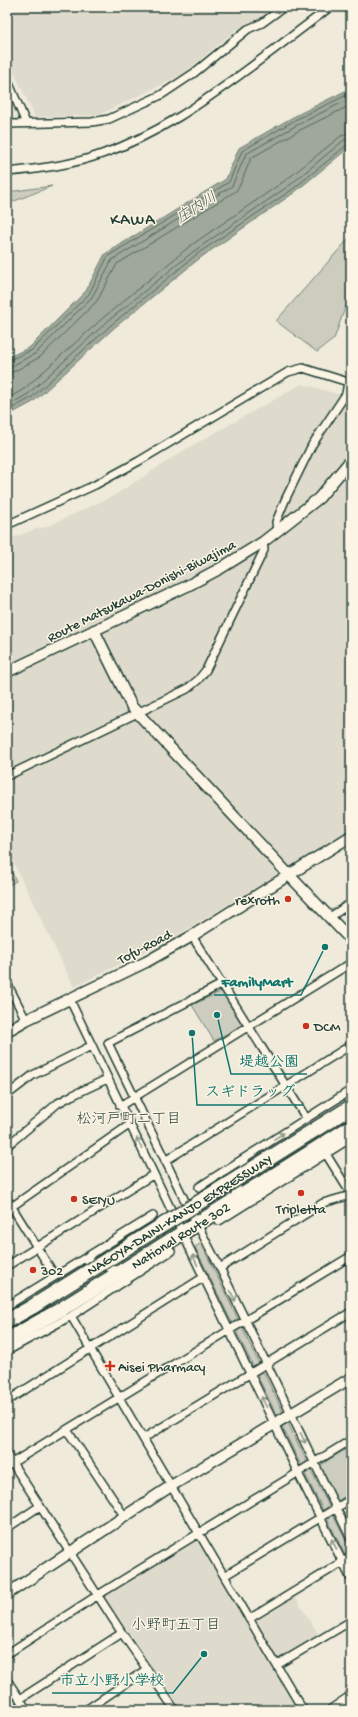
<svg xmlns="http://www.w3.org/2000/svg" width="358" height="1717" viewBox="0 0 358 1717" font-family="'Gochi Hand','Klee One',sans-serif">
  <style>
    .built { fill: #dedbcc }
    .green { fill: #cccdbf; stroke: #76857a }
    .water { fill: #9fa89a; stroke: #6c7d71 }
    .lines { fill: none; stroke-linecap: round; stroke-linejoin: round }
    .shore { stroke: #52685d; stroke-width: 1 }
    .street-casing { stroke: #1f3d34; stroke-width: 10 }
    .secondary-casing { stroke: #1f3d34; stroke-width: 13 }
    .highway-casing { stroke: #1f3d34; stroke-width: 17 }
    .street { stroke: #fcf5e5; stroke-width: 7 }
    .secondary { stroke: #fcf5e5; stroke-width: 10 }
    .highway { stroke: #fcf5e5; stroke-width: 14 }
    .highway-bridge-casing { stroke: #1f3d34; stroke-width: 17; stroke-linecap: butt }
    .highway-bridge { stroke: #fcf5e5; stroke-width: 14 }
    .oneway { stroke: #8e998c }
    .poi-dot { fill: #c8321e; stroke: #fcf5e5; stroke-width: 1.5 }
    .labels { text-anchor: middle; stroke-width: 3; stroke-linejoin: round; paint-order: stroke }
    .street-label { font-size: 14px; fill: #1f3d34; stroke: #fcf5e5 }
    .poi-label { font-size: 14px; fill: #1f3d34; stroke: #fcf5e5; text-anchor: start }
    .water-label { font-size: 15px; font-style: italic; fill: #455d53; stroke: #fcf5e5 }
    .neighbourhood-label { font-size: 15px; fill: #1f3d34; stroke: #fcf5e5 }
    .quarter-label { font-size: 16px; letter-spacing: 1px; fill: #1f3d34; stroke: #fcf5e5 }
    .leader { fill: none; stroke: #0f766e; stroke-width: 1.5 }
    .callout-dot { fill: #0f766e; stroke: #fcf5e5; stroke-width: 1.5 }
    .callout-label { font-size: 15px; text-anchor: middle; font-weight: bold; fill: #0f766e; stroke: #fcf5e5; stroke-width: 3; stroke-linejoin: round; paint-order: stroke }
  </style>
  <rect width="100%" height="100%" fill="#efeada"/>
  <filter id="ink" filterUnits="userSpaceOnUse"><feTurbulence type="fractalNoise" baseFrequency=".025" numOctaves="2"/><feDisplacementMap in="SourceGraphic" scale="8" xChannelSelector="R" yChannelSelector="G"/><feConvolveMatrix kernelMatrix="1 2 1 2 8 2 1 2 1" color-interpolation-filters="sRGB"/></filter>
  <g filter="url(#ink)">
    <!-- built -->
    <path class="built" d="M7,7H277L267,14L236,30L182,75L99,115L35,117L7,57Z
      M302,384L351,398V829L180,934L74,987L7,849V540L39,528L46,527L115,495L188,448Z
      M196,1541L198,1542L297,1710H181L105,1598L107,1595Z
      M295,1597L319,1635L280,1658H277L257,1623L258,1620Z"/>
    <!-- green -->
    <path class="green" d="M52,186L7,204V192Z
      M351,236V291L334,339L317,352L276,321Z
      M7,862L16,881L7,886Z
      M222,991L242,1025L214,1041L192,1005Z
      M201,1243L238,1319L232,1323L195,1247Z
      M242,1328L259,1363L253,1366L236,1331Z
      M263,1371L283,1412L277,1416L257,1375Z
      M288,1423L307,1462L301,1466L282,1426Z
      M351,1446V1493L339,1500L336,1499L321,1467L322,1464Z
      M311,1470L329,1506L323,1510L305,1474Z
      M333,1515L351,1551L345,1555L327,1518Z"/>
    <!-- water -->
    <path class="water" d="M351,88V146L295,192L200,258L114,328L33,402L7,416V358L30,347L86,291L105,254L226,179L239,148L293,117Z"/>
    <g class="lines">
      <!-- shore -->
      <path class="shore" d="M7,361L32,350L89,294L108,256L229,182L242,151L295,120L351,93
        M7,367L12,366L36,353L92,297L112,260L232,186L246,154L297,125L351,98
        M7,373L15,371L40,357L97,301L117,264L236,191L240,185L251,158L300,130L351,105
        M7,399L24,389L104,317L190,246L286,180L341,136L351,133
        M7,406L28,394L108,321L194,251L290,185L344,140L351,139
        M7,411L31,398L111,325L197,254L293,189L347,145L351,144"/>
      <defs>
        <path id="street" d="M7,79L26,123
          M7,124L92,122L109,119L161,95L194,73L248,29L262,23L284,7
          M7,172C39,169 72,165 102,154C157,135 202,103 248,69C276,48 303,28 330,7
          M7,525L95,485L139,461L288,372L303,368L348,382L351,379
          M277,531L276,522L286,498L312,445L346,394L348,382
          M7,776L187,689L198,680L206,670L264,550L263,542
          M330,917L351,903
          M192,936L306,1118
          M7,983L26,1020
          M222,984L108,1043L184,1199L220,1268L289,1410L351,1539
          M70,1000L298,1473L351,1579
          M7,1095L33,1075L91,1046
          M120,1106L351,963
          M7,1146L58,1103L71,1096L107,1079
          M326,1154L351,1194
          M165,1161L351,1045
          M199,1187L351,1090
          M7,1199L55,1276
          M233,1201L246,1157
          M7,1210L129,1125
          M219,1221L351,1138
          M84,1259L121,1272
          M7,1266L154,1174
          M220,1268L323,1203L351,1195
          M7,1306L153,1216
          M71,1316L303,1710
          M7,1351L71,1316L171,1251
          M7,1401L204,1277
          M67,1430L125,1517
          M144,1438L351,1312
          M7,1455L122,1633L175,1710
          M7,1466L351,1256
          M7,1528L40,1506
          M224,1576L351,1499
          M249,1619L351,1557
          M7,1654L98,1595L351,1440
          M277,1665L351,1621
          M7,1680L27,1710
          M20,1699L122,1633
          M86,1710L147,1669"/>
        <path id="secondary" d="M94,630L132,707L289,875L351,940
          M7,672L187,586L221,568L263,542L319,498L351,460
          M7,1031L26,1020L146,962L192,936L351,836
          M7,1594L171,1486L351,1378
          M332,1710L351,1697"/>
        <path id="highway" d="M7,1340L60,1310L351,1127"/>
      </defs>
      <!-- street casing -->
      <use href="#street" class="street-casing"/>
      <!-- secondary casing -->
      <use href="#secondary" class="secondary-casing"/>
      <!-- highway casing -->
      <use href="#highway" class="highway-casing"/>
      <!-- street -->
      <use href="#street" class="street"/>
      <!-- secondary -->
      <use href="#secondary" class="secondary"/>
      <!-- highway -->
      <use href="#highway" class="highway"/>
      <defs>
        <path id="highway-bridge" d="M7,1321L32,1307L351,1107"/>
      </defs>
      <!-- highway-bridge casing -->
      <use href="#highway-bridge" class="highway-bridge-casing"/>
      <!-- highway-bridge -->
      <use href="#highway-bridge" class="highway-bridge"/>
    </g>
    <!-- one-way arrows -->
    <defs><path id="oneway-shaft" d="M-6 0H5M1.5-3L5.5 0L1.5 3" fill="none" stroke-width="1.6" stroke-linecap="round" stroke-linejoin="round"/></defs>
    <g class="oneway">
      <use href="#oneway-shaft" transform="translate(279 1136) rotate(-33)"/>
      <use href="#oneway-shaft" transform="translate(139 1143) rotate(-116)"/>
      <use href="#oneway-shaft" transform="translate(195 1260) rotate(-115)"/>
      <use href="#oneway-shaft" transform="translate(233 1296) rotate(64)"/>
      <use href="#oneway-shaft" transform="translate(264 1402) rotate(-116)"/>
      <use href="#oneway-shaft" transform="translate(303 1438) rotate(64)"/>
      <use href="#oneway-shaft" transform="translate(334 1544) rotate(-117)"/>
    </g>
  </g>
  <!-- markers -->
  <g class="poi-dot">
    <circle cx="288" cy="899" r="4"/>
    <circle cx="306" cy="1026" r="4"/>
    <circle cx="301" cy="1193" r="4"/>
    <circle cx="74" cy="1199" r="4"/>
    <circle cx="33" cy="1270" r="4"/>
    <path d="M108 1360h4v4h4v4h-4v4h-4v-4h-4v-4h4z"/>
  </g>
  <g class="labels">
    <!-- street labels -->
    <g class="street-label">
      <text transform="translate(141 590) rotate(-27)" y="5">Route Matsukawa-Donishi-Biwajima</text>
      <text transform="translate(144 946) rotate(-28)" y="5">Tofu-Road</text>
      <text transform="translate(179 1214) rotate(-32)" y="5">NAGOYA-DAINI-KANJO EXPRESSWAY</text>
      <text transform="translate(180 1235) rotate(-32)" y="5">National Route 302</text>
    </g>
    <!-- poi labels -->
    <g class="poi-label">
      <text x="280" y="904" text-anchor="end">rexroth</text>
      <text x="314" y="1031">DCM</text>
      <text x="82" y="1204">SEIYU</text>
      <text x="301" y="1213" text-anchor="middle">Tripletta</text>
      <text x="41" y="1275">302</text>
      <text x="118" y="1371">Aisei Pharmacy</text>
    </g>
    <!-- water labels -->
    <g class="water-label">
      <text transform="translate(196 207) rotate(-33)" y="5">庄内川</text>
    </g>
    <!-- neighbourhood labels -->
    <g class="neighbourhood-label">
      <text x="129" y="1123">松河戸町二丁目</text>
      <text x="176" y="1629">小野町五丁目</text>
    </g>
    <!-- quarter labels -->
    <g class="quarter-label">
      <text x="133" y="224">KAWA</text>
    </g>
  </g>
  <!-- callouts -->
  <path class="leader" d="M325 947L301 995H214M217 1015L231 1074H307M192 1033L197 1105H303M204 1654L173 1693H52"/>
  <g class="callout-dot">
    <circle cx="325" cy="947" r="4"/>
    <circle cx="217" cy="1015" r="4"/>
    <circle cx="192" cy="1033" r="4"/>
    <circle cx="204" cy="1654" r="4"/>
  </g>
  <g class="callout-label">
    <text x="257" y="986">FamilyMart</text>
    <text x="269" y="1066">堤越公園</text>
    <text x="250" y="1096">スギドラッグ</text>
    <text x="112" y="1685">市立小野小学校</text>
  </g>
  <!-- margin -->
  <rect width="358" height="1717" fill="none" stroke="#fcf5e5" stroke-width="24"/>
  <rect x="12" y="12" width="334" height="1693" fill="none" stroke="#1f3d34" stroke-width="1.5" filter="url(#ink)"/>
</svg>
